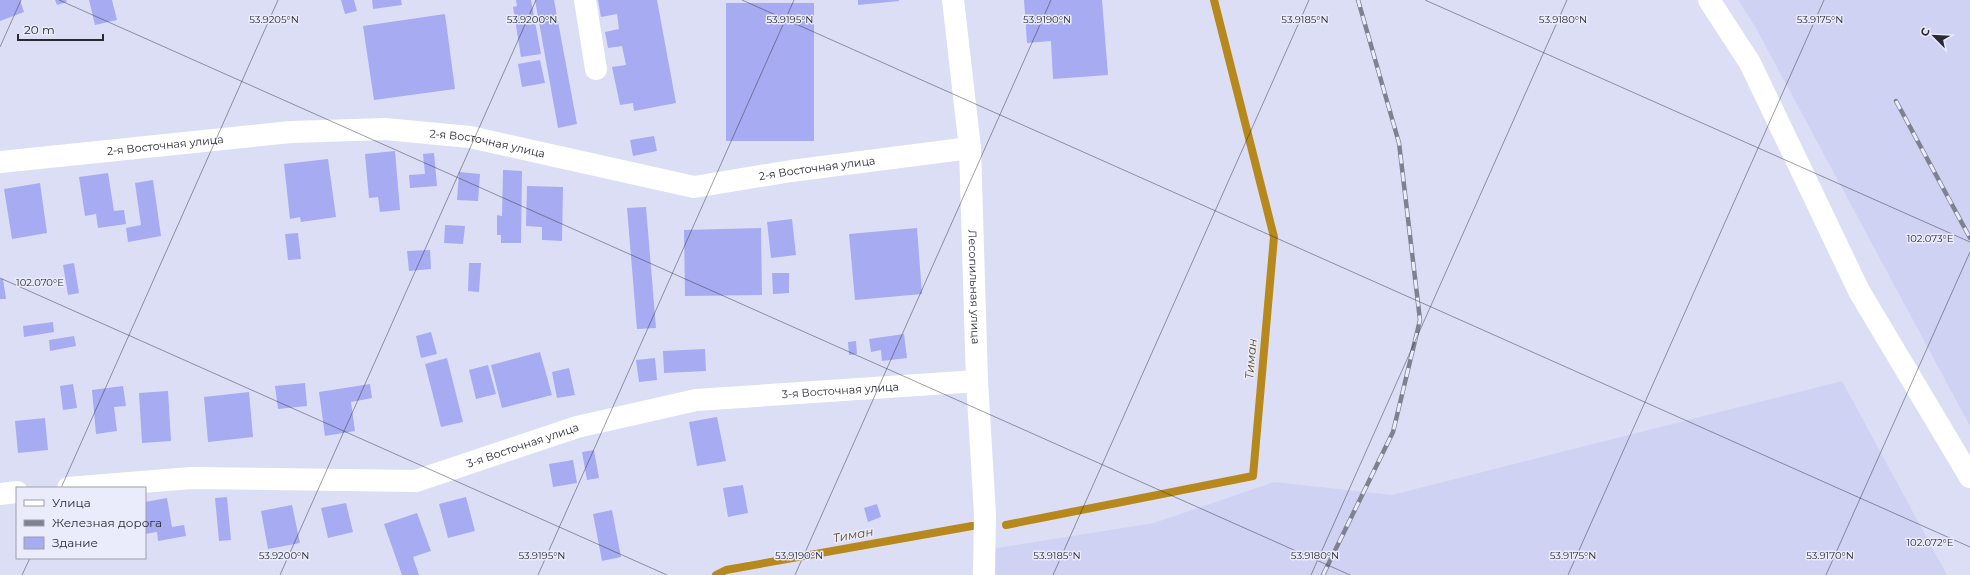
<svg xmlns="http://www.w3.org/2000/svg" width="1970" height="575" viewBox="0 0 1970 575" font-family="Montserrat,sans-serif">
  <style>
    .built { fill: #cfd2f2 }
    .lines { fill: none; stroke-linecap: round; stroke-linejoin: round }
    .stream { stroke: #b7881b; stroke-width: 8 }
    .building { fill: #a7abf2 }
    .minor { stroke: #fff; stroke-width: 22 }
    .rail-casing { stroke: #7f8191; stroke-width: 4.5 }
    .rail { stroke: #eaecfb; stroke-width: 3; stroke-dasharray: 9; stroke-linecap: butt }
    .ticks { fill: none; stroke: #292a33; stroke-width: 1; stroke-opacity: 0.45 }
    .labels { text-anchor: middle; stroke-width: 3; stroke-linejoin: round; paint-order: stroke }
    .street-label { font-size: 11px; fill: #292a33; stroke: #eaecfb }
    .water-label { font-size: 12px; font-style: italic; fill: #634e27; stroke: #eaecfb }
    .ticks-label { font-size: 10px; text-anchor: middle; fill: #292a33; stroke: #eaecfb; stroke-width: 3; stroke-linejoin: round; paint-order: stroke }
  </style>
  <rect width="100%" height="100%" fill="#dcdef6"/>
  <!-- built -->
  <path class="built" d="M1738,0H1970V426L1756,28Z
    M1842,381L1947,575H993L991,549L1154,523L1274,482L1392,495Z"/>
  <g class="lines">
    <!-- stream -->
    <path class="stream" d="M1006,525L1253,476L1274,237L1214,0
      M716,575L726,570L972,526"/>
  </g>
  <!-- building -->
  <path class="building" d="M0,0H20L24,12L0,21Z
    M55,0H66L67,2L57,5Z
    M89,0H112L117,20L95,25Z
    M341,0H354L357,11L345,14Z
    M372,0H401L402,5L373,9Z
    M516,0H531L541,54L521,57L513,7L517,6Z
    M535,0H554L577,124L558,128Z
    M598,0H657L676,103L634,111L633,103L620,105L612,67L626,65L622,46L608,48L605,32L619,29L617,14L601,17Z
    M858,0H899V1L858,5Z
    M1024,0H1102L1108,75L1053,79L1051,41L1027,43Z
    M726,3H814V141H726Z
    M445,14L455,89L374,100L363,26Z
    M540,60L545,83L522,87L518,64Z
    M654,136L657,151L633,156L630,140Z
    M395,151L400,210L380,212L378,197L369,198L365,154Z
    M434,153L437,186L410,188L409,175L425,174L423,154Z
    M328,159L336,217L301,222L300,217L290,219L284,164Z
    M503,170L522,171L521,243H501V235H497V215L502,216Z
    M459,172L480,174L478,201L457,200Z
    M108,173L114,211L124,210L126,224L98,228L96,214L85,216L79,177Z
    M153,180L161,236L128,242L126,228L141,225L135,183Z
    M40,183L47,233L12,239L4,189Z
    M527,186L563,187L562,241L542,240V227L526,226Z
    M646,207L656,328L637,329L627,208Z
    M792,219L796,255L771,258L767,222Z
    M445,225L465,226L463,244L444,243Z
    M761,228L762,295L685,296L684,230Z
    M917,228L922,294L855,300L849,234Z
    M298,233L301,259L288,260L285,234Z
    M430,250L431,269L409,271L407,251Z
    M74,263L79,293L68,295L63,265Z
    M469,263H481L479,292L468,291Z
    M772,273H789V293L773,294Z
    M0,279H3L6,299H0Z
    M53,322L54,332L24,337L23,326Z
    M431,332L437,354L421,358L416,336Z
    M904,334L907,358L882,361L881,350L871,352L869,339Z
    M74,336L76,346L50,351L49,340Z
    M856,341L857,354L849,355L848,342Z
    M705,349L706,371L664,373L663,351Z
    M540,352L552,395L502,408L491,365Z
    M447,358L463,422L441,427L425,364Z
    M655,358L657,380L639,382L636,360Z
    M488,365L496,394L476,399L469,370Z
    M569,368L575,395L557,398L552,372Z
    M305,383L307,406L278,409L275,386Z
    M73,384L77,408L63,410L60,386Z
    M370,384L372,398L351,402L355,431L325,436L319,392Z
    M123,386L126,406L114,407L117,431L96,434L92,390Z
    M168,391L171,441L142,443L139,393Z
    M249,392L253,437L208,442L204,397Z
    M717,417L726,461L697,466L689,422Z
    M45,418L48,450L18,453L15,421Z
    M594,450L599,478L587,480L582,452Z
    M573,460L577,483L553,487L549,464Z
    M743,485L748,513L728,517L723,488Z
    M227,497L231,540L219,541L215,498Z
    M466,497L475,531L448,538L439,504Z
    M167,498L172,527L184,525L186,536L158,541L157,532L145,534V502Z
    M346,503L353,532L328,538L321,508Z
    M877,504L881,517L868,522L864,508Z
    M292,505L300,543L268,549L261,511Z
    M612,510L621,557L602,561L593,514Z
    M417,513L431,551L413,557L419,575H402L384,524Z"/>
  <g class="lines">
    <!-- minor -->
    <g class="minor">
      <path d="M585,0L596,69"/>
      <path id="s1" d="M953,0L970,148L977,381L985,514L984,575"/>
      <path d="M1709,0L1750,63L1859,291L1970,477"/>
      <path id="s2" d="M0,162L291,132L385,129L470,137L694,187L791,171L970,148"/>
      <path id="s3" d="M68,488L191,478L416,481L577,427L696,400L977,381"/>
      <path d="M0,494L17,492"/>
    </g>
    <defs>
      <path id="rail" d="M1896,101L1970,238
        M1323,575L1393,432L1420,320L1399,143L1358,0"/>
    </defs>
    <!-- rail casing -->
    <use href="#rail" class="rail-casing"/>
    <!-- rail -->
    <use href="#rail" class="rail"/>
  </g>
  <!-- ticks -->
  <path class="ticks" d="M59,0L1350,575M742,0L1970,547M1425,0L1970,242M0,47L21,0M0,278L667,575M61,488L278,0M22,575L30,558M280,575L536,0M538,575L794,0M795,575L1051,0M1053,575L1309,0M1311,575L1567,0M1568,575L1824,0M1826,575L1970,252"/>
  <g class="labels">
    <!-- street labels -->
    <g class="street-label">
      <text dy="4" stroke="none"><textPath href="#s2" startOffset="490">2-я Восточная улица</textPath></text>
      <text dy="4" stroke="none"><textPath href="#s2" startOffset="166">2-я Восточная улица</textPath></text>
      <text dy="4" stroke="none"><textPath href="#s2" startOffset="826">2-я Восточная улица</textPath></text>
      <text dy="4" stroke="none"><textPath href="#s1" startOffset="288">Лесопильная улица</textPath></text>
      <text dy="4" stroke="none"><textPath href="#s3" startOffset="785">3-я Восточная улица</textPath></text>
      <text dy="4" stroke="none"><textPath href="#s3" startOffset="461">3-я Восточная улица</textPath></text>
    </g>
    <!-- water labels -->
    <g class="water-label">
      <text transform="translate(1251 359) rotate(-85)" y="4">Тиман</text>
      <text transform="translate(853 535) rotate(-10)" y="4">Тиман</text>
    </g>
  </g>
  <g class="ticks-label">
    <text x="274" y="23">53.9205°N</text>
    <text x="532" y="23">53.9200°N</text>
    <text x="790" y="23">53.9195°N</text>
    <text x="1047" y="23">53.9190°N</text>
    <text x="1305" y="23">53.9185°N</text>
    <text x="1563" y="23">53.9180°N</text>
    <text x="1820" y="23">53.9175°N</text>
    <text x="1930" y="242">102.073°E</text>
    <text x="40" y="286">102.070°E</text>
    <text x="1930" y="546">102.072°E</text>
    <text x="284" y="559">53.9200°N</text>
    <text x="542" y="559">53.9195°N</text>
    <text x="799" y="559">53.9190°N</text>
    <text x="1057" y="559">53.9185°N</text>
    <text x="1315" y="559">53.9180°N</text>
    <text x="1573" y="559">53.9175°N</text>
    <text x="1830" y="559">53.9170°N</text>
  </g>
  <!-- legend -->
  <rect x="16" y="487" width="130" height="72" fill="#eaecfb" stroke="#9d9eab"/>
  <rect x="24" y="500" width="20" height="6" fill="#ffffff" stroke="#9d9eab"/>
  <text x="52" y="507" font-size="12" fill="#292a33">Улица</text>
  <rect x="24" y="520" width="20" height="6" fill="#7f8191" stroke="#9d9eab"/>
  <text x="52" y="527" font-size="12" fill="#292a33">Железная дорога</text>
  <rect x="24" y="537" width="20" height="12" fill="#a7abf2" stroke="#9d9eab"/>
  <text x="52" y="547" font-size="12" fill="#292a33">Здание</text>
  <!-- north arrow -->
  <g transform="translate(1934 36) rotate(294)" stroke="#eaecfb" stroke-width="3" paint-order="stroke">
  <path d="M0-3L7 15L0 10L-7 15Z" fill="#292a33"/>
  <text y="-6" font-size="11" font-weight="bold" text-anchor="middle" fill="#292a33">С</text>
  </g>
  <!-- scale -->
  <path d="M18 34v6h85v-6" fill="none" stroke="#292a33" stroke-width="2"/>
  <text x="24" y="34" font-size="12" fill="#292a33" stroke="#eaecfb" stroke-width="3" paint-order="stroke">20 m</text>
</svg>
